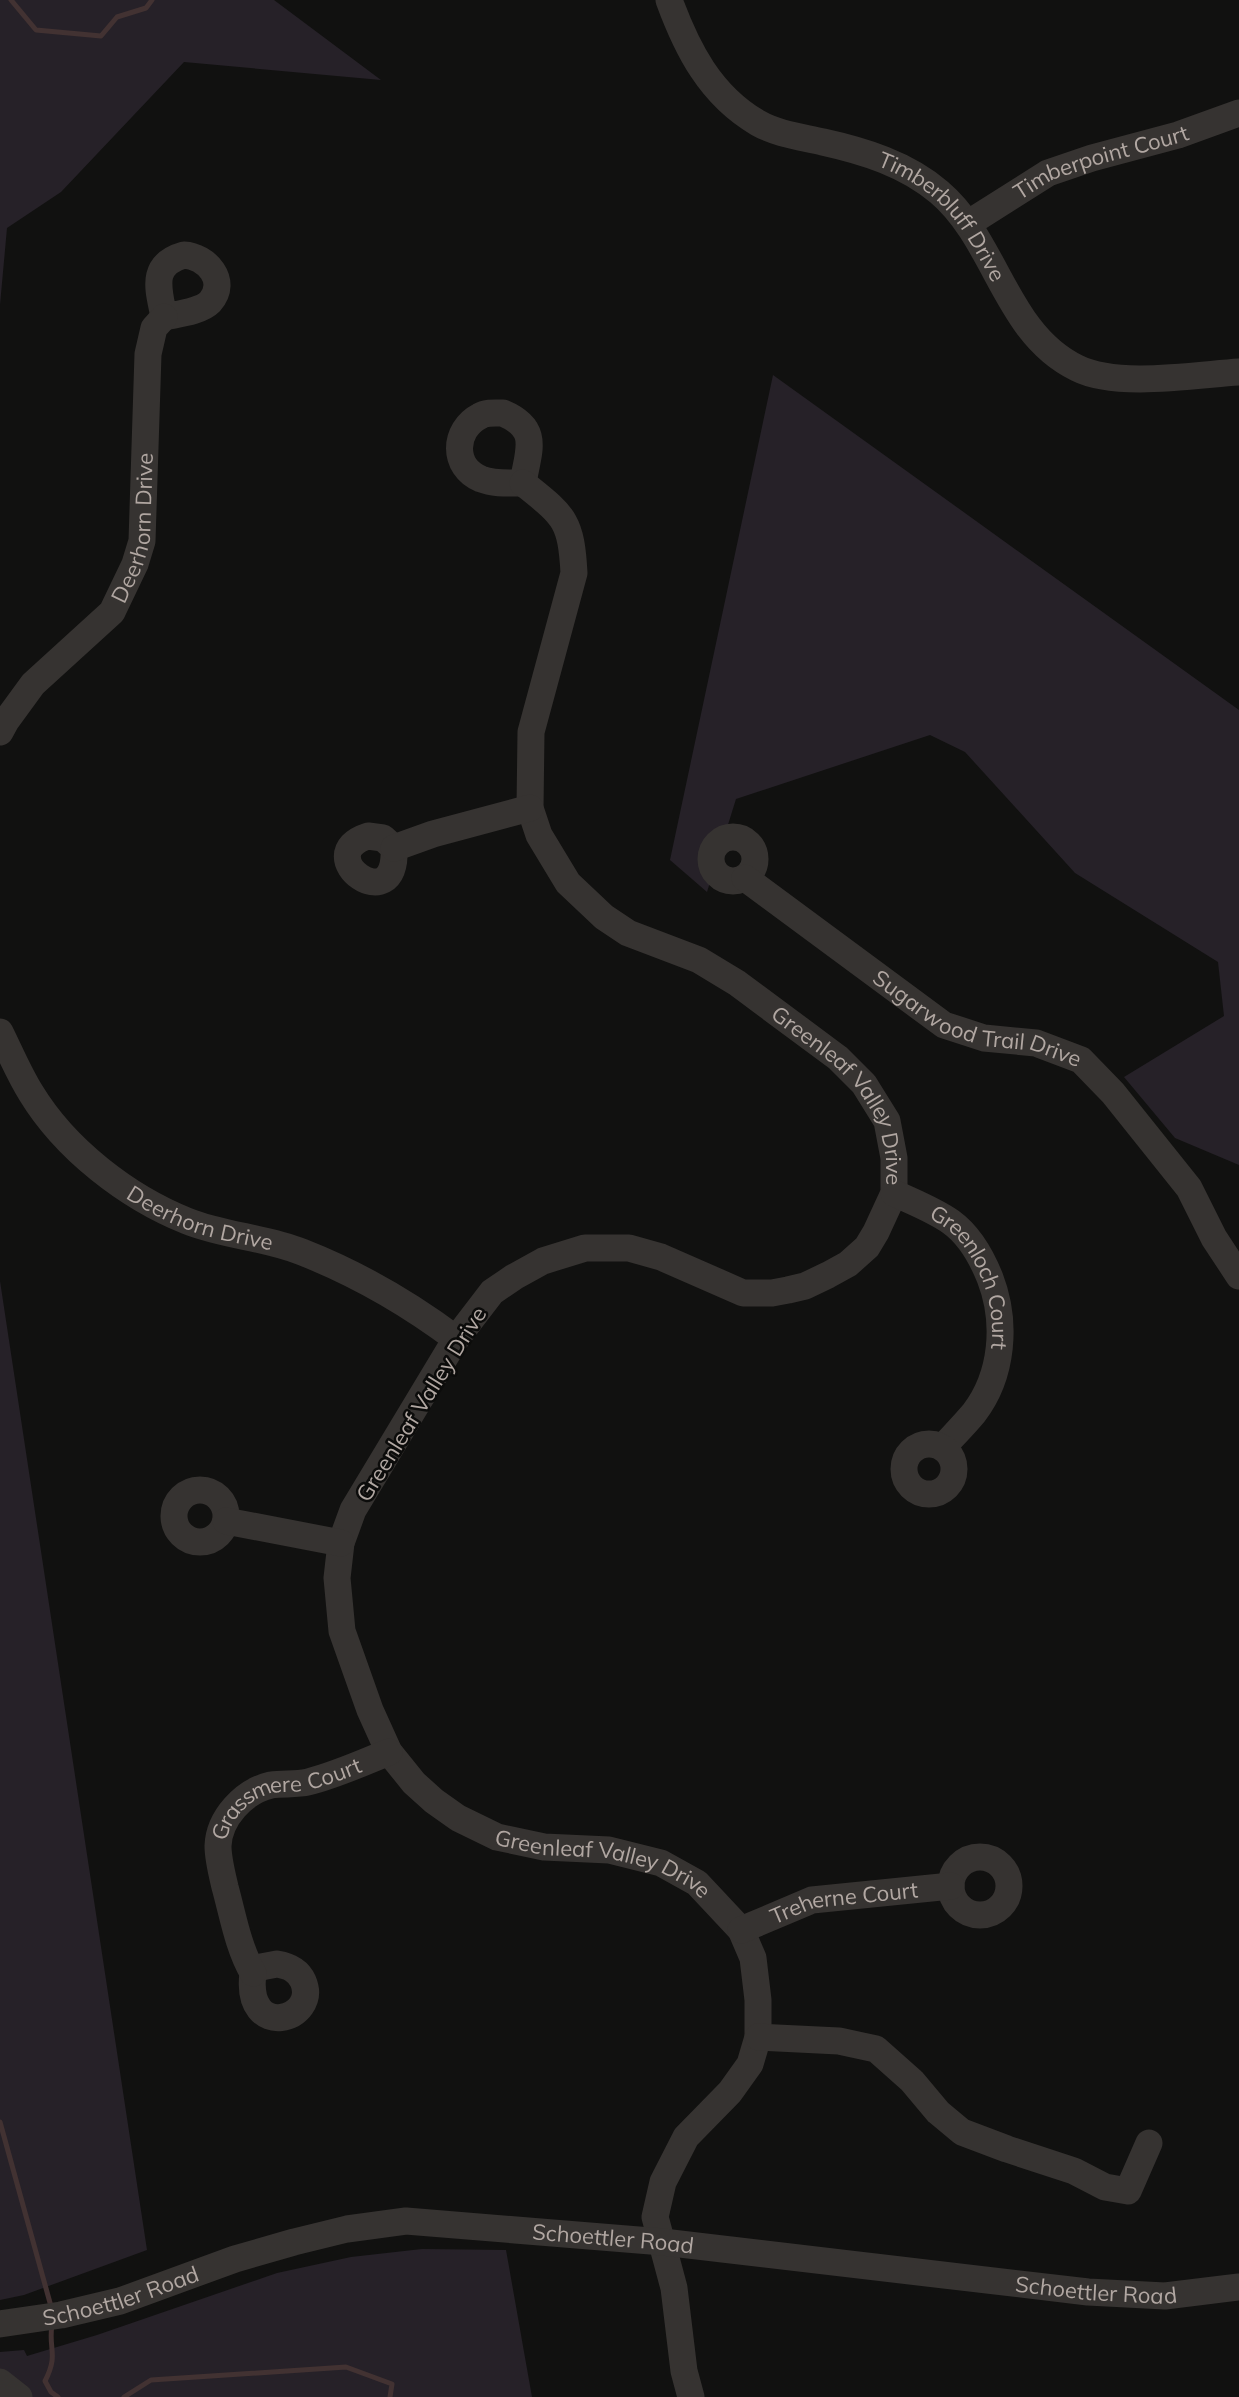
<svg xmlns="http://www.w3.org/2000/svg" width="1239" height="2397" viewBox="0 0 1239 2397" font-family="Mulish,sans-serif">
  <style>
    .green { fill: #262128 }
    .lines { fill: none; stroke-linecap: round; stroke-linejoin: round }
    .stream { stroke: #423232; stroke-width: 5 }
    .minor { stroke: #363331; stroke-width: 27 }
    .labels { text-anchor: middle; stroke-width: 5; stroke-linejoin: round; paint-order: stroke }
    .street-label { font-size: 22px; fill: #b1a7a2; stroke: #0c0c0b }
  </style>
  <rect width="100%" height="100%" fill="#111110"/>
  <!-- green -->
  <path class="green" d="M0,0H274L381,80L184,62L61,192L7,228L0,305Z
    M773,375L1239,710V1165L1175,1138L1124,1077L1224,1016L1218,962L1075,873L965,752L930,735L736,799L707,892L670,860Z
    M0,1281L147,2250L24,2295L0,2300Z
    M422,2249L506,2250L532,2397H30L0,2377V2352L24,2350L27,2356L97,2335L277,2273L351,2257Z"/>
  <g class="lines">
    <!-- stream -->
    <path class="stream" d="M11,0L36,30L101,36L117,17L146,8L152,0
      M0,2122L52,2310
      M52,2325C48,2349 59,2354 45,2381L51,2392L58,2397
      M124,2397L151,2380L346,2367L392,2384L390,2397"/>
    <!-- minor -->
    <g class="minor">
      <path id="s1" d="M669,0C687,49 710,95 758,123C777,134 802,137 823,142C864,151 906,164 939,192C997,241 1005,333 1077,368C1116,388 1195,375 1239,372"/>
      <path id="s2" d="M969,223L1048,173L1092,158L1178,135L1239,113"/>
      <path d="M184,255C206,256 229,281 210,302C200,312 177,314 164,317C159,290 149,265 184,255Z"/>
      <path d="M503,413C541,429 528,451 523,483C509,483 494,484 481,479C452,467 453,430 480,416C486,412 496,413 503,413Z"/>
      <path id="s3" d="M523,483C564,516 571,519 574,573L531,732L530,808L539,835L568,883L604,917L628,933L699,960L737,983L838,1058L864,1084L887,1121L894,1158V1193L876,1232L867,1247L848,1264L828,1275L805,1286L788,1290L772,1293H743L661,1257L629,1248H585L543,1261L514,1277L492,1292L456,1339L353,1510L341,1543L337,1578L342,1631L370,1710L389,1752L414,1783L434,1801L458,1818L497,1837L544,1847L609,1850L661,1863L697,1883L741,1930L753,1958L758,2000V2037L750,2064L730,2092L686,2137L663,2182L655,2217L674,2288L684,2371L691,2397"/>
      <path id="s4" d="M0,732L6,721L33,684L112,612L135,564L142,541L148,354L154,328L164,317"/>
      <path d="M368,836L383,838L394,848C398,922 308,855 368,836Z"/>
      <circle cx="733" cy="859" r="22"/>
      <path d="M394,848L433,834L530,808"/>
      <path id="s5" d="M745,878L944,1025L984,1038L1036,1043L1081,1060L1113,1093L1189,1188L1214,1238L1239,1276"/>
      <path id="s6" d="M0,1032C10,1052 19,1074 31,1093C65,1149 127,1197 187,1221C224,1236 265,1237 302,1252C358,1274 408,1303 456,1339"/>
      <path id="s7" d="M894,1193C913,1202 934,1210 951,1222C969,1235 982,1258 990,1278C1007,1322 1003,1375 974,1413C964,1425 953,1436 943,1447"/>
      <circle cx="929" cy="1469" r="25"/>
      <circle cx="200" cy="1516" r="26"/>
      <path d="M226,1521L341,1543"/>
      <circle cx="980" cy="1886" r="29"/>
      <path id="s8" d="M741,1930L812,1900L951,1886"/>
      <path d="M277,1964C289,1966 298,1970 303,1981C320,2020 244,2042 253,1973L261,1967Z"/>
      <path id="s9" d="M253,1973C238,1947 233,1916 225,1887C222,1874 218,1859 218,1846C219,1818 244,1791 271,1785C283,1783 296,1785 308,1782C336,1775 362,1763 389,1752"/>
      <path d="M758,2037L839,2041L876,2049L912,2081L938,2112L962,2132L1007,2149L1074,2171L1105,2187L1128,2191L1149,2143"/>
      <path id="s10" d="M0,2324L61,2315L120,2301L235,2259L294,2242L347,2229L406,2221L663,2242L1088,2292L1165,2296L1239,2287"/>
      <path d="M0,2382L19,2397"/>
    </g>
  </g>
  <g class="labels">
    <!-- street labels -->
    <g class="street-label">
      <text dy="8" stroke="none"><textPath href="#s2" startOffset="147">Timberpoint Court</textPath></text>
      <text dy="8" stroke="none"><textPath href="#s1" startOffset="370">Timberbluff Drive</textPath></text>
      <text dy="8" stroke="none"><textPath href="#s4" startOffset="254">Deerhorn Drive</textPath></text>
      <text dy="8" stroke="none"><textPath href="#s5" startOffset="276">Sugarwood Trail Drive</textPath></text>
      <text dy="8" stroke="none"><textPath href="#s3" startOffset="792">Greenleaf Valley Drive</textPath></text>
      <text dy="8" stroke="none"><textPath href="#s6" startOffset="285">Deerhorn Drive</textPath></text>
      <text dy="8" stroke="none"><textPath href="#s7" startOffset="124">Greenloch Court</textPath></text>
      <text transform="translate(421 1404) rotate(-58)" y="8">Greenleaf Valley Drive</text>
      <text dy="8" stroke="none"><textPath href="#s9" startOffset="225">Grassmere Court</textPath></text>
      <text dy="8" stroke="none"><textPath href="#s3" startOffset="2142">Greenleaf Valley Drive</textPath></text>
      <text dy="8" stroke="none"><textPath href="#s8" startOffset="108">Treherne Court</textPath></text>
      <text dy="8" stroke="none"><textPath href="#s10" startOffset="628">Schoettler Road</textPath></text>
      <text dy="8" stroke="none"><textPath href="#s10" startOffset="1114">Schoettler Road</textPath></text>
      <text dy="8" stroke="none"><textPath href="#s10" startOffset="124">Schoettler Road</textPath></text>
    </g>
  </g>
</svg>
